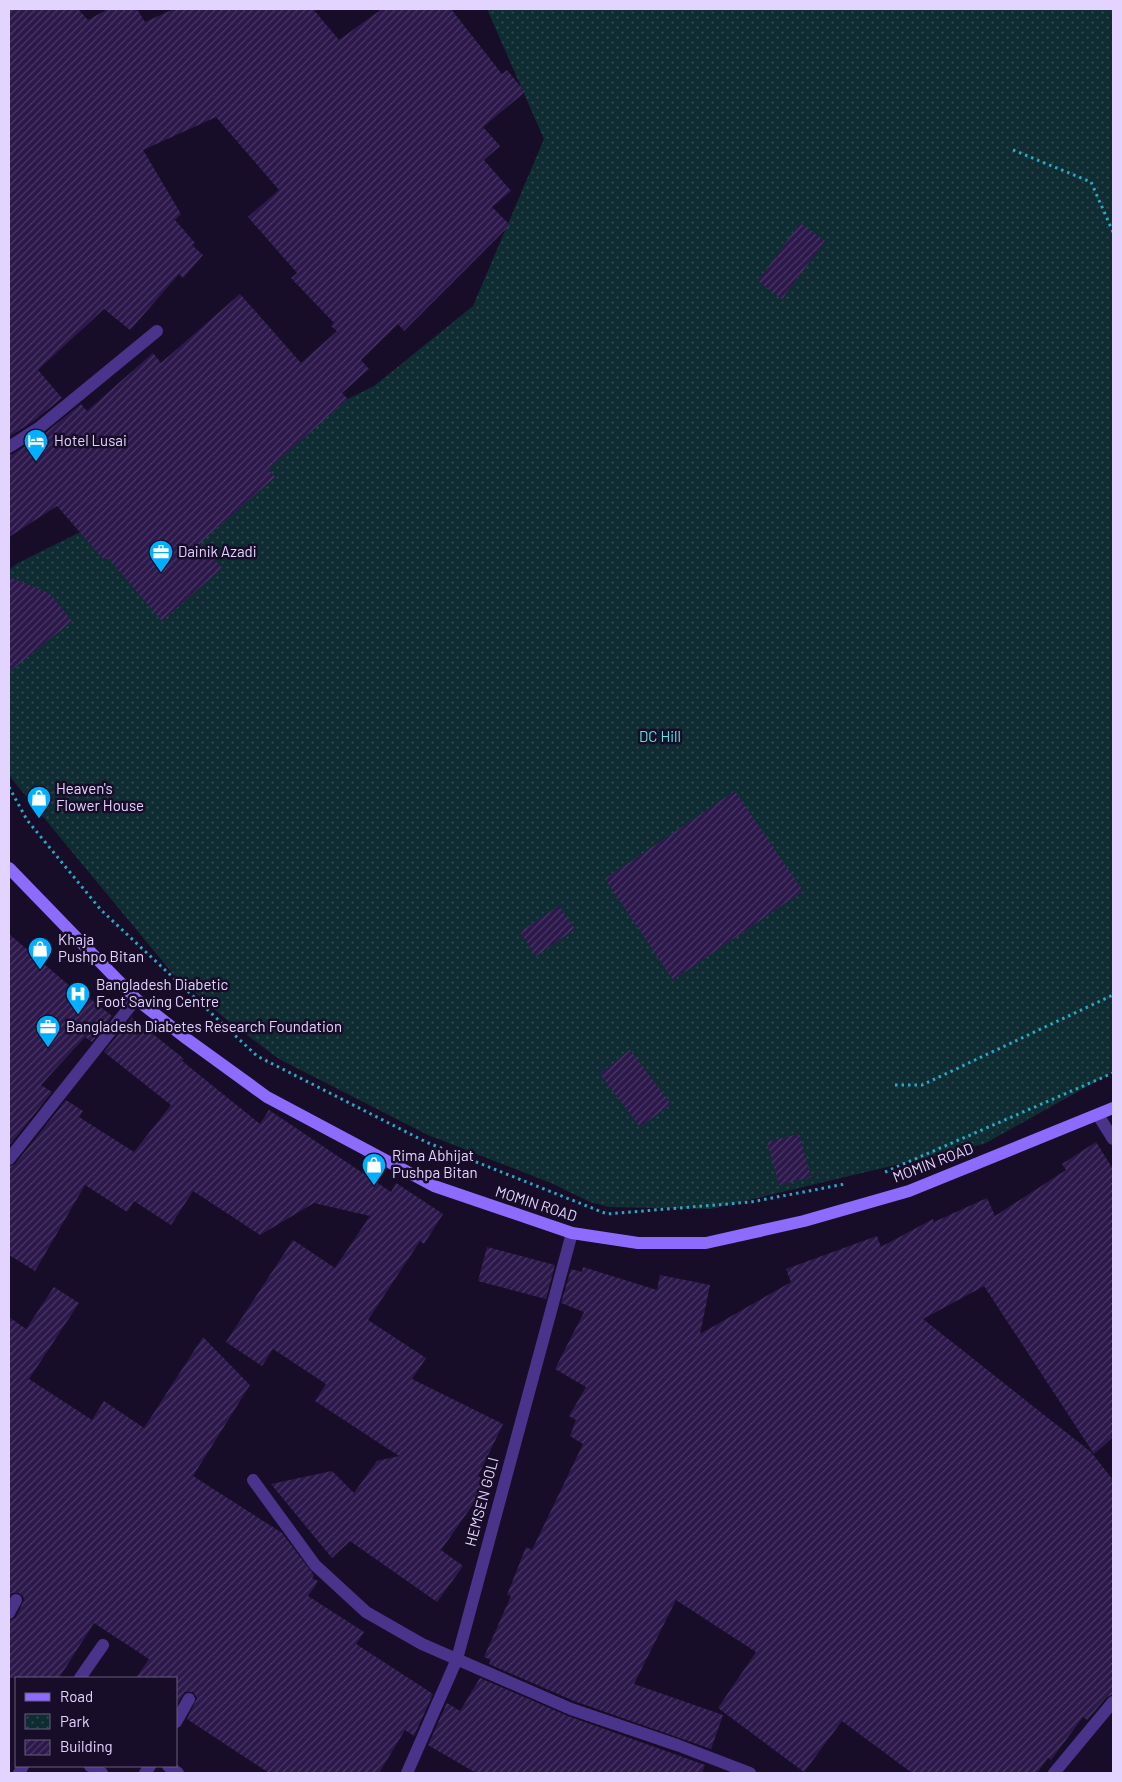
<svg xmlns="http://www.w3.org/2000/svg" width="1122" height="1782" viewBox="0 0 1122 1782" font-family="Barlow,sans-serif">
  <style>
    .park { fill: url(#park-dots) }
    .building { fill: url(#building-hatch) }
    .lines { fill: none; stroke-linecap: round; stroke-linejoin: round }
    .path { stroke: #24abc3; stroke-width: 3; stroke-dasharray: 2.5 4; stroke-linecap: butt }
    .minor { stroke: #4a348b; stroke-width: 12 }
    .secondary { stroke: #8e6bff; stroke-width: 12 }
    .labels { text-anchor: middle; stroke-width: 5; stroke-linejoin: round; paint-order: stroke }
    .poi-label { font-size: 15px; fill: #e2d4ff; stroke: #170d28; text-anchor: start }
    .park-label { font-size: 15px; fill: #55eae4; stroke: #170d28 }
    .street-label { font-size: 15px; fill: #e2d4ff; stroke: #170d28 }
  </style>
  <defs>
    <pattern id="park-dots" width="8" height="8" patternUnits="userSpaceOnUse" patternTransform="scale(1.25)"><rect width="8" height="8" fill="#102c33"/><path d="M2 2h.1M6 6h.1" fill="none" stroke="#324a52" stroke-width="1.8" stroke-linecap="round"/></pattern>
    <pattern id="building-hatch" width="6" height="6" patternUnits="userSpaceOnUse" patternTransform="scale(1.25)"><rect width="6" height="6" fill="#2d184b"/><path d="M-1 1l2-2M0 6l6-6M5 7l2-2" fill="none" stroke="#4b3966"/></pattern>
  </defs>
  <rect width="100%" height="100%" fill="#170d28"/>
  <!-- park -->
  <path class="park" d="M487,9H1113V1072L984,1144L711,1209L609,1207L590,1202L551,1183L428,1135L279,1059L227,1020L173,974L11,778L9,772V570L18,563L374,386L473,306L544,139Z"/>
  <!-- building -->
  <path class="building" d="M9,9H78L88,20L108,9H137L145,22L174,9H313L339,40L382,9H451L502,74L507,70L525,92L483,127L500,146L484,160L511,191L492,207L510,225L404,331L398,324L361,360L369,369L342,393L348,399L268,469L275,477L200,543L222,568L162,621L107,557L104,560L57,506L9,537V455L13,454L45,433L81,404L87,411L153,353L161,363L240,294L301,363L337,331L331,326L334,323L291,278L297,273L248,217L279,190L216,117L143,150L181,214L175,220L195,243L192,245L203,255L183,278L179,274L130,330L104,309L38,370L62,398L35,420L9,437Z
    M800,223L825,241L782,299L758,281Z
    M9,577L49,593L72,621L9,672Z
    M735,791L803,891L673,980L605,879Z
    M559,906L575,929L536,956L520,932Z
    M9,934L71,987L73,985L112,1016L92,1042L85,1037L41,1085L52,1092L9,1146Z
    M132,1017L184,1059L182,1061L260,1124L269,1110L391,1192L396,1183L443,1214L424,1244L420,1241L368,1320L426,1358L412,1379L503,1424L478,1476L488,1483L441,1550L463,1566L437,1602L350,1541L332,1558L271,1484L332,1471L354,1493L377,1461L399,1456L315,1401L326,1384L273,1349L262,1366L226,1342L293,1240L335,1268L370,1216L314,1203L260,1235L193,1191L171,1225L134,1201L127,1212L85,1185L35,1271L9,1255V1167L15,1164L66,1100L83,1111L79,1117L134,1152L171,1105L104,1052Z
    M630,1050L671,1104L640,1127L600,1074Z
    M799,1134L811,1177L779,1185L767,1142Z
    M1096,1142L1113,1169V1437L1094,1454L984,1286L923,1319L1091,1452L1113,1480V1694L1107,1697L1087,1720L1083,1717L1051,1760L1048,1758L1037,1773H912L842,1721L804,1772L718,1708L756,1652L676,1600L634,1684L723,1715L711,1749L574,1701L489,1664L491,1660L484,1657L511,1596L507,1595L526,1547L532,1550L583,1444L570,1436L576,1420L569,1416L586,1387L555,1369L584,1312L561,1303L571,1269L582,1272L583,1267L657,1290L660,1275L710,1285L700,1334L791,1282L786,1269L877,1236L881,1247L933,1219L934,1222L987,1198L995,1216L1066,1170L1062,1164Z
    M487,1247L555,1265L546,1299L478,1281Z
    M54,1287L79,1303L29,1379L92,1420L104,1401L144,1428L203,1337L250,1385L193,1476L282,1533L314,1575L312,1578L318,1581L308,1596L364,1632L356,1644L433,1694L414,1736L405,1730L379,1773H269L187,1719L197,1698L193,1692H185L176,1705V1678H136L149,1659L94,1623L59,1678H9V1621L16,1617L24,1600L23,1596L19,1593H12L9,1596V1317L26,1329Z
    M480,1678L568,1716L705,1765L702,1773H476L428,1745L447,1703L460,1711Z"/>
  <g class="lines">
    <!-- path -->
    <path class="path" d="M1013,150L1091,182L1113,232
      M9,787L27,820L101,910L257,1056L426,1142L607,1214L751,1202L845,1184
      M895,1085H922L1113,995
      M885,1172L1113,1073"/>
    <!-- minor -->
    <path class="minor" d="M9,447L40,427L157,331
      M1098,1115L1113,1139
      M9,1159L136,999
      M253,1480L315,1565L366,1612L422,1644L571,1709L677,1745L750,1773
      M9,1613L16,1600
      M80,1678L103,1645
      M176,1722L189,1699
      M90,1766L102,1773
      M168,1766L178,1773
      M19,1773L23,1766
      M145,1773L150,1766
      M407,1773L457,1659L572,1233
      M1054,1773L1113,1702"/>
    <!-- secondary -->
    <path class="secondary" d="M9,868L136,999L187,1039L267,1097L434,1186L572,1233L638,1243H706L804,1221L909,1191L1113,1108"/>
  </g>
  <!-- icons -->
  <defs>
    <symbol id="hotel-pin" viewBox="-11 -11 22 30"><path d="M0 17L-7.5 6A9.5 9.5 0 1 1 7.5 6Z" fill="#00b0ff" stroke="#170d28"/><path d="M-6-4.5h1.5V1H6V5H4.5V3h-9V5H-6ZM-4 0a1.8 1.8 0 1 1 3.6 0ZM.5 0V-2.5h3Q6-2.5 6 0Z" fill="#fff"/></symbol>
    <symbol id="office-pin" viewBox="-11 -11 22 30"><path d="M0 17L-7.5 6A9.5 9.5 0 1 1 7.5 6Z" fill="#00b0ff" stroke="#170d28"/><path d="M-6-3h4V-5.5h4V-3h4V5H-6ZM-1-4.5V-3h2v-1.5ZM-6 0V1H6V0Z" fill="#fff"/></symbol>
    <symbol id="shop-pin" viewBox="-11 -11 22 30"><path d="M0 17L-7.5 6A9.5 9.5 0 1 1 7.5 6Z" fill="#00b0ff" stroke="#170d28"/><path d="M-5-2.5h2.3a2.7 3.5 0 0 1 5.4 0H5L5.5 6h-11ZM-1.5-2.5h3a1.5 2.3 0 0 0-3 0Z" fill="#fff"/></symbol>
    <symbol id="hospital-pin" viewBox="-11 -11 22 30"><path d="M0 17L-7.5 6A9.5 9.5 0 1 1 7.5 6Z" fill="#00b0ff" stroke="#170d28"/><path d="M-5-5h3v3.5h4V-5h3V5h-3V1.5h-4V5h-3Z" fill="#fff"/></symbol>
  </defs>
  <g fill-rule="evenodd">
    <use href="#hotel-pin" x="22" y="427" width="28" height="38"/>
    <use href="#office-pin" x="147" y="538" width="28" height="38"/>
    <use href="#shop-pin" x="25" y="784" width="28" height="38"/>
    <use href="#shop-pin" x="26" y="935" width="28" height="38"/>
    <use href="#hospital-pin" x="64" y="980" width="28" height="38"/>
    <use href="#office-pin" x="34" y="1013" width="28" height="38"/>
    <use href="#shop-pin" x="360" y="1151" width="28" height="38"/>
  </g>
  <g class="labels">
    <!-- poi labels -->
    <g class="poi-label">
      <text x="54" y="446">Hotel Lusai</text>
      <text x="178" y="557">Dainik Azadi</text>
      <text x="56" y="794">Heaven's<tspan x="56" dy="17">Flower House</tspan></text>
      <text x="58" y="945">Khaja<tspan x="58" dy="17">Pushpo Bitan</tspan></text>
      <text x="96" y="990">Bangladesh Diabetic<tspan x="96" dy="17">Foot Saving Centre</tspan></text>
      <text x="66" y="1032">Bangladesh Diabetes Research Foundation</text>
      <text x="392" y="1161">Rima Abhijat<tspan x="392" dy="17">Pushpa Bitan</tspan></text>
    </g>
    <!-- park labels -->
    <g class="park-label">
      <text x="660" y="742">DC Hill</text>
    </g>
    <!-- street labels -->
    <g class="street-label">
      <text transform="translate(933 1163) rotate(-21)" y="5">MOMIN ROAD</text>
      <text transform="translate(536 1204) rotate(18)" y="5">MOMIN ROAD</text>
      <text transform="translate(482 1502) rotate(-75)" y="5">HEMSEN GOLI</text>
    </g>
  </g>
  <!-- border -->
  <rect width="1122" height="1782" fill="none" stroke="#e2d4ff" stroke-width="20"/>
  <!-- legend -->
  <rect x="15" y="1677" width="162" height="90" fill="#170d28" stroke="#685d7e"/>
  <rect x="25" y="1693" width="25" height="8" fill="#8e6bff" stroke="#685d7e"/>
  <text x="60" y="1702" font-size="15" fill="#e2d4ff">Road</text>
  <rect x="25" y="1714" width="25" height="15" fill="url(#park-dots)" stroke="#685d7e"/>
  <text x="60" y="1727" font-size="15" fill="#e2d4ff">Park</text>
  <rect x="25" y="1740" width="25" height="15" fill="url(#building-hatch)" stroke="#685d7e"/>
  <text x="60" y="1752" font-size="15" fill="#e2d4ff">Building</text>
</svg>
